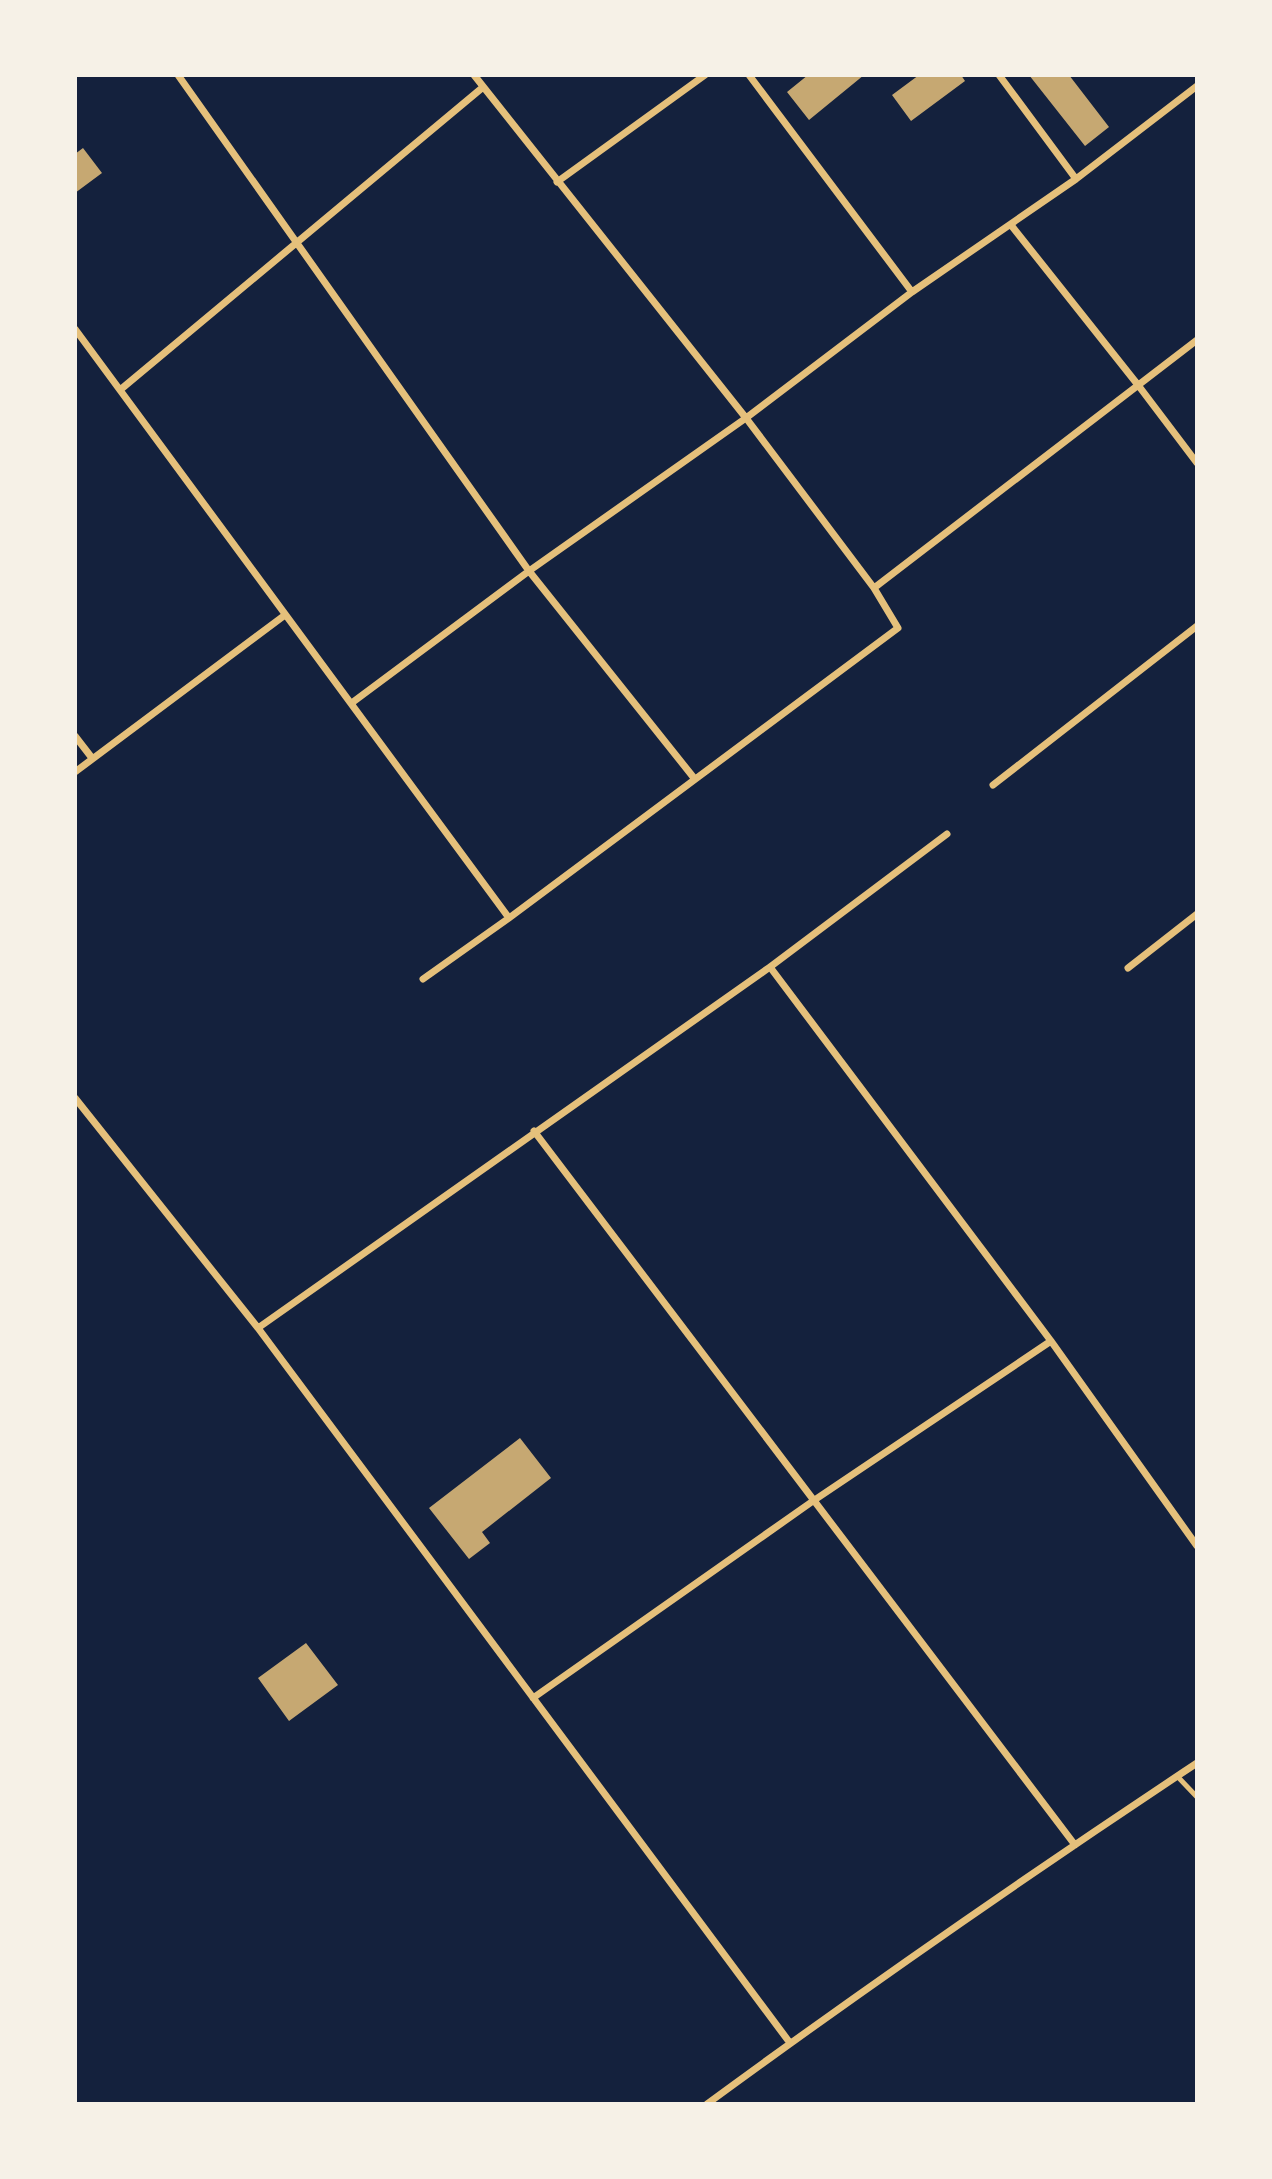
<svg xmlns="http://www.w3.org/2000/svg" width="1272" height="2179" viewBox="0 0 1272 2179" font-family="Montserrat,sans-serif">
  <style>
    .building { fill: #c6a872 }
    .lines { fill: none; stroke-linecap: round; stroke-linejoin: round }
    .service { stroke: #e5c07b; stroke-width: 5 }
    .minor { stroke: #e5c07b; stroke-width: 7 }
  </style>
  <rect width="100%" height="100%" fill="#14213d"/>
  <!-- building -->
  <path class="building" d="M808,75H864L809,120L787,92Z
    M919,75H961L965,81L911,121L892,95Z
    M1029,75H1069L1109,127L1085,146Z
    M83,148L102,173L75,193V154Z
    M520,1438L551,1478L482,1532L490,1543L469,1559L429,1508Z
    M306,1643L338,1685L289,1721L258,1678Z"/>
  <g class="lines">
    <!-- service -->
    <path class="service" d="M1177,1776L1197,1797"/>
    <!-- minor -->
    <path class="minor" d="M178,75L529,571L694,778
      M749,75L912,292
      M999,75L1076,179
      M557,182L705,75
      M1011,225L1138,385L1197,463
      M75,329C221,525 366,721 509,918
      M120,390L482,88
      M874,588L1197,340
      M353,702L529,571L746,418L912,292L1076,179L1197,86
      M75,736L92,758
      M75,772L285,615
      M993,785L1197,626
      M770,967L1051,1341L1197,1546
      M1128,968L1197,914
      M423,979L509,918L898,628L874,588L746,418L474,75
      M75,1098L258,1328L790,2043
      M534,1131L1075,1845
      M258,1328L770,967L947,834
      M533,1698L813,1501L1051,1341
      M707,2104C868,1986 1031,1873 1197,1763"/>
  </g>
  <!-- border -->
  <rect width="1272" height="2179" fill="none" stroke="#f6f1e7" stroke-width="154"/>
</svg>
